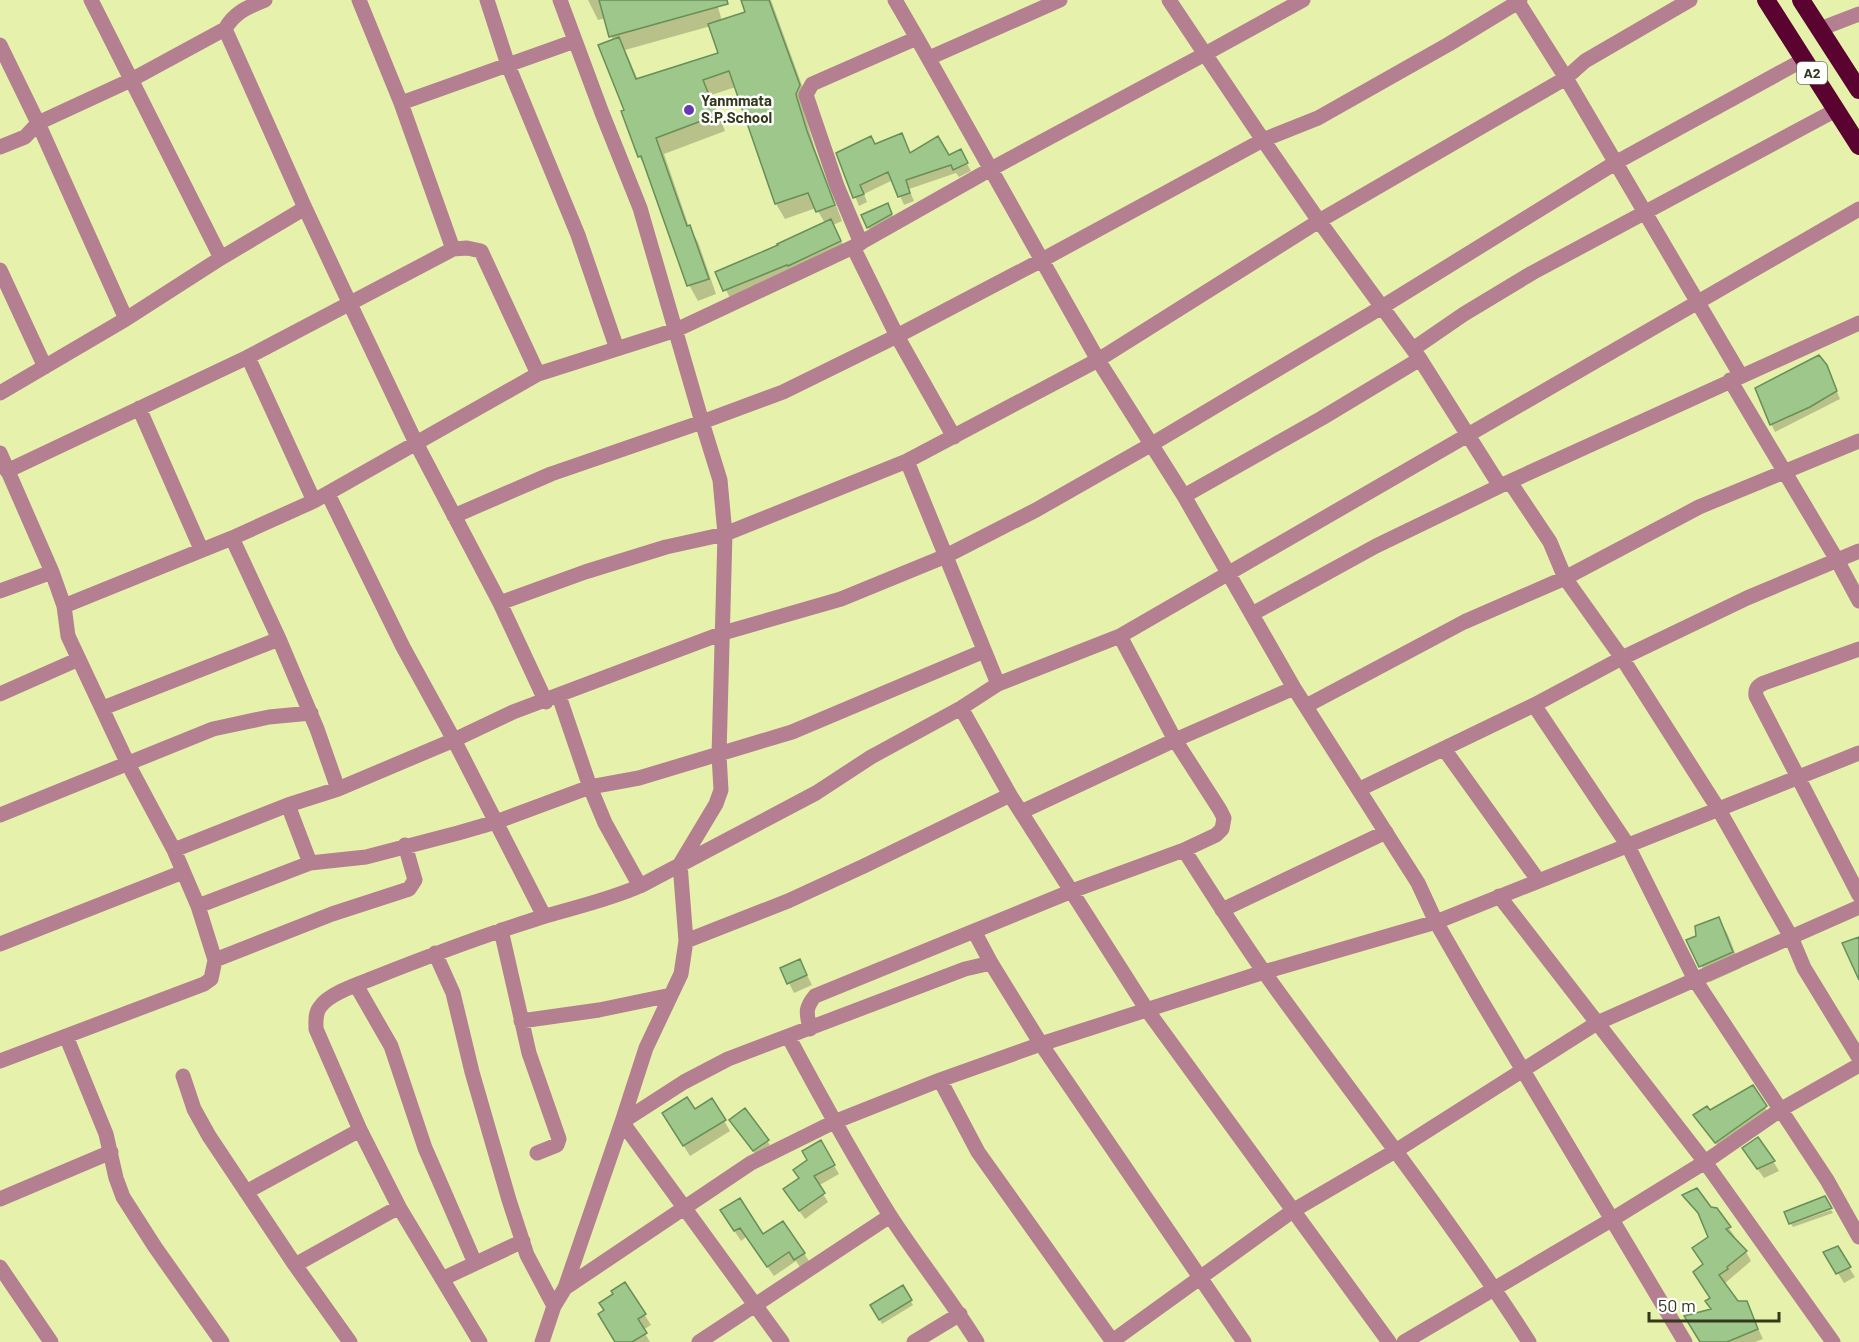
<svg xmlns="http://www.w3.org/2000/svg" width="1859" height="1342" viewBox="0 0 1859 1342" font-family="Barlow,sans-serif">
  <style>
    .shadow { fill: #0003; fill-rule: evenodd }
    .building { fill: #9ec78c; stroke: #688f57; stroke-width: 1.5 }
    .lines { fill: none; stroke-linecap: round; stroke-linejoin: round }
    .minor { stroke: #b37f91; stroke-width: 15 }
    .highway { stroke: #5a0331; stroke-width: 18 }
    .poi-dot { fill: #6739b0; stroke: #fff; stroke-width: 2 }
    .labels { text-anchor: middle; stroke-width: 5; stroke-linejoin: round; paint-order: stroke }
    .shield { fill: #fff; stroke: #717460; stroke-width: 1.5 }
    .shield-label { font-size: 14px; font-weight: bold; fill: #34391c }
    .poi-label { font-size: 15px; font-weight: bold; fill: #34391c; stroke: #fff; text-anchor: start }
  </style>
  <rect width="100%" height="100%" fill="#e6f2ac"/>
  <!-- shadow -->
  <path class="shadow" d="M588,0H716L722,21L747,13L743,0H771L808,102L804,110L805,115L815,149L842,221L833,225L849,257L798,281L734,306L717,272L780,246L825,223L816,208L785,219L776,204L736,87L711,95L725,131L664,154L689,227L698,242L716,294L698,301L689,285L647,170L639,156L613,41L606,18L598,20ZM711,26L720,54L638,80L625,50Z
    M875,146L910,154L949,157L960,151L971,171L959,177L956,173L909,189L914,201L904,205L893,180L864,194L867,202L859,206L838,154Z
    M887,205L897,224L874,237L868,227Z
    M1826,366L1840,399L1775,432L1771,424Z
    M1719,919L1728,935L1741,968L1710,982L1688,940L1697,937Z
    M782,969L805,971L812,985L794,993Z
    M1752,1087L1771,1117L1722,1152L1695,1116L1710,1112Z
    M712,1100L730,1131L690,1156L669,1123Z
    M734,1124L767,1141L770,1145L756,1155Z
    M820,1142L839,1174L818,1186L828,1202L805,1219L790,1198Z
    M1750,1159L1773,1161L1779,1171L1764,1178Z
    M1685,1196L1710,1209H1716L1735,1237L1733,1239L1746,1252L1751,1261L1724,1284L1737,1302H1746L1763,1339L1755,1342H1701L1713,1311L1705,1265L1710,1238L1702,1219Z
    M1831,1210L1833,1213L1793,1227L1791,1224Z
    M728,1221L804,1253L810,1263L801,1269L796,1261L774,1276L746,1237L741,1241Z
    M1837,1248L1855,1277L1844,1283L1825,1252Z
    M625,1284L651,1325L643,1330L650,1342H617L605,1311L615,1294Z
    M903,1287L913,1305L882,1324L872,1305Z"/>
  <!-- building -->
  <path class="building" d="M599,0H727L728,4L609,37Z
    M741,0H769L800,85L796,94L797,98L807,131L835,205L816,212L808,193L775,204L729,71L703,80L717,115L656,138L687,226L690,225L709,279L687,286L641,156L638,157L621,111L624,110L598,45L619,37L636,79L718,53L708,24L745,12Z
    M902,133L910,153L938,136L949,155L961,149L968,163L953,170L951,165L906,180L910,193L898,197L888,172L860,185L864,194L853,198L836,153L871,136L875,144Z
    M888,203L892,214L867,228L861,215Z
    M831,219L841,241L788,266L787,265L723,291L715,272L778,245L777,244Z
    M1819,355L1827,365L1837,391L1810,407L1770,425L1755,388Z
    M1719,917L1733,952L1699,967L1686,940L1696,936L1695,926Z
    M1859,937V980L1842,943Z
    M800,959L807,975L787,984L780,968Z
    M1753,1085L1767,1106L1715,1143L1693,1115L1707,1106L1710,1110Z
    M687,1097L695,1109L712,1098L726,1120L683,1146L662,1113Z
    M745,1108L769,1140L753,1151L729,1120Z
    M1758,1137L1775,1161L1757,1169L1742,1148Z
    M821,1140L835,1165L814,1176L825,1193L799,1211L783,1189L799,1178L793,1170L807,1160L802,1151Z
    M1697,1188L1711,1207L1717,1208L1731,1227L1726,1229L1747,1251L1727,1267L1728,1269L1719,1275L1738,1301H1747L1758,1329L1727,1342H1700L1684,1316L1711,1309L1705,1301L1710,1298L1693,1272L1703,1264L1692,1248L1708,1237L1698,1213L1682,1195Z
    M1825,1196L1832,1208L1789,1224L1784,1212Z
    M740,1198L763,1234L783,1221L805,1253L794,1260L789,1252L767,1267L740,1228L734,1231L720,1210Z
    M1838,1246L1851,1267L1836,1274L1823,1252Z
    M625,1282L646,1314L638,1319L647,1333L632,1342H615L598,1314L604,1310L599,1303L613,1294L611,1291Z
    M903,1285L912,1300L879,1320L870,1305Z"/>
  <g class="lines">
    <!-- minor -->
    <path class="minor" d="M91,0L221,258
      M359,0L401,103L453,249
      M487,0L508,65L578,235L617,349
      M1169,0L1205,54L1303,0
      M1520,0L1518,2L1566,78L1741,376
      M225,29C235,12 248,7 265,0
      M1820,29L1859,14
      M917,38L1098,360L1184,496L1294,688L1418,883L1436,922L1478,995L1685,1342
      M0,45L38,123L126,319
      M929,58L1060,0
      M401,103L575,41
      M0,147L25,137L38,123L131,80L225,29L305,208L350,304L416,443L500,603L546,702
      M861,243L837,186L806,95L812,84L917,38L895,0
      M853,247L897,336L954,437
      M0,270L45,367
      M1413,349L1464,314L1532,273L1836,110
      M248,357L314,501
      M1730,380L1837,560L1859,601
      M0,393L126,319L221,258L305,208
      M139,408L201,549
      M0,453L52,572L64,606L68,636L128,764L174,850L198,906L215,960L211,979L204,984L0,1061
      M907,461L998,684
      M7,471L248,357L453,249L467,248L481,251L538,374
      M1510,482L1550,542L1565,578L1622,658L1719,810L1791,937L1804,968L1859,1058
      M328,494L403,647L454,740L544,916
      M1184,496L1322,418L1420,359
      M454,516L551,474L702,422L783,392L897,336L1042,260L1263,140L1319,221L1420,359L1500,486
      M232,538L279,639L317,729L338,789
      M0,591L52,572
      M500,603L585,572L666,547L725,534L907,461L1098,360L1319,221L1566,78L1585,61L1690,0
      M64,606L232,538L314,501L538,374L676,330L853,247L991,169L1205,54L1263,140L1318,118L1449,44L1518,2L1516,0
      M1252,614L1376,546L1500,486L1859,323
      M1859,649L1764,683C1757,686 1755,689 1756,696L1859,895
      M0,694L79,659
      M559,696L590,787L605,823L640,886
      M1534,705L1627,844L1695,980L1827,1180L1859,1237
      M1306,706L1464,622L1565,578L1699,507L1859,441
      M103,708L279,639
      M961,708L1010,795L1147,1010L1389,1342
      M1444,749L1538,880
      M1360,789L1534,705L1622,658L1747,598L1859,551
      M288,805L310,863
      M1021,812L1175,740L1294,688
      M0,815L213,729L269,717L311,713
      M174,850L288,805L338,789L454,740L513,712L723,633L841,599L946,556L1036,510L1152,444L1382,307L1615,163L1803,60
      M1184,850C1210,891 1236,932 1264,972C1352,1095 1447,1214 1529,1342
      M1499,896L1705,1162L1833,1342
      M198,906L310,863L366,857L458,833L496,822L590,787L639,778L792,732L984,651
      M1222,910L1386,832
      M501,930L529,1053L559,1139L557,1145L537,1153
      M974,931L991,963L1041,1044L1244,1342
      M686,941L788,901L864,866L1010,795
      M0,944L183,872
      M435,953L453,993L472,1072L509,1200L527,1255L554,1306
      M215,960L332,914L409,889L415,880L405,845
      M356,985L391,1046L425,1148L475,1263
      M521,1021L599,1010L671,995
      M810,1029C807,1014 804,1009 815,996L1072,891L1184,850L1216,835L1222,829L1224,818L1220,810L1175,740L1120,636
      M66,1036L106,1134L116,1178L123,1197L155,1247L222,1342
      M788,1036C820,1096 853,1156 889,1214C917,1258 950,1298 977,1342
      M183,1076L194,1109L209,1136L295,1265L350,1342
      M940,1080L978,1152L1113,1342
      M246,1192L360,1130
      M0,1199L111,1152
      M295,1265L399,1207
      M0,1267L51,1342
      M442,1279L523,1241
      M565,1288L751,1163L834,1122L940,1080L1041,1044L1264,972L1436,922L1859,753
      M480,1342L399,1207L360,1130L316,1029C316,1021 315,1013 320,1007C329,993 361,983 376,977C429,956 482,936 536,919C571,908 606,901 640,886L816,793L871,757L961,708L998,684L1120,636L1859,209
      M542,1342L554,1306L565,1288L622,1122L646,1048L681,974L686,941L680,864L716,804L721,790L719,755L725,534L720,480L702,422L640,208L602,113L560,0
      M699,1342L890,1216
      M782,1342L622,1122L684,1082L728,1059L965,969L991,963
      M914,1342L960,1314
      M1111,1342L1294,1210L1397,1150L1597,1023L1859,907
      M1404,1342L1611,1220L1705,1162L1780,1110L1859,1065"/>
    <!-- highway -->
    <path class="highway" d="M1766,0L1859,146
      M1801,0L1859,90"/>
  </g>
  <!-- markers -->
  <circle class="poi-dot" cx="689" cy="110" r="6"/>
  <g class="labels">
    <!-- shield labels -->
    <rect class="shield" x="1797" y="62" width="30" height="22" rx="4.5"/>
    <g class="shield-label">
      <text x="1812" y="78">A2</text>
    </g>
    <!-- poi labels -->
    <g class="poi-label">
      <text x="701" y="106">Yanmmata<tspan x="701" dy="17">S.P.School</tspan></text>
    </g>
  </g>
  <!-- scale -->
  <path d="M1649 1312v9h130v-9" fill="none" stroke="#34391c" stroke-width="3"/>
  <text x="1658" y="1312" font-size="18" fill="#34391c" stroke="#ffffff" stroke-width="4.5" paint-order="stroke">50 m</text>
</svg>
